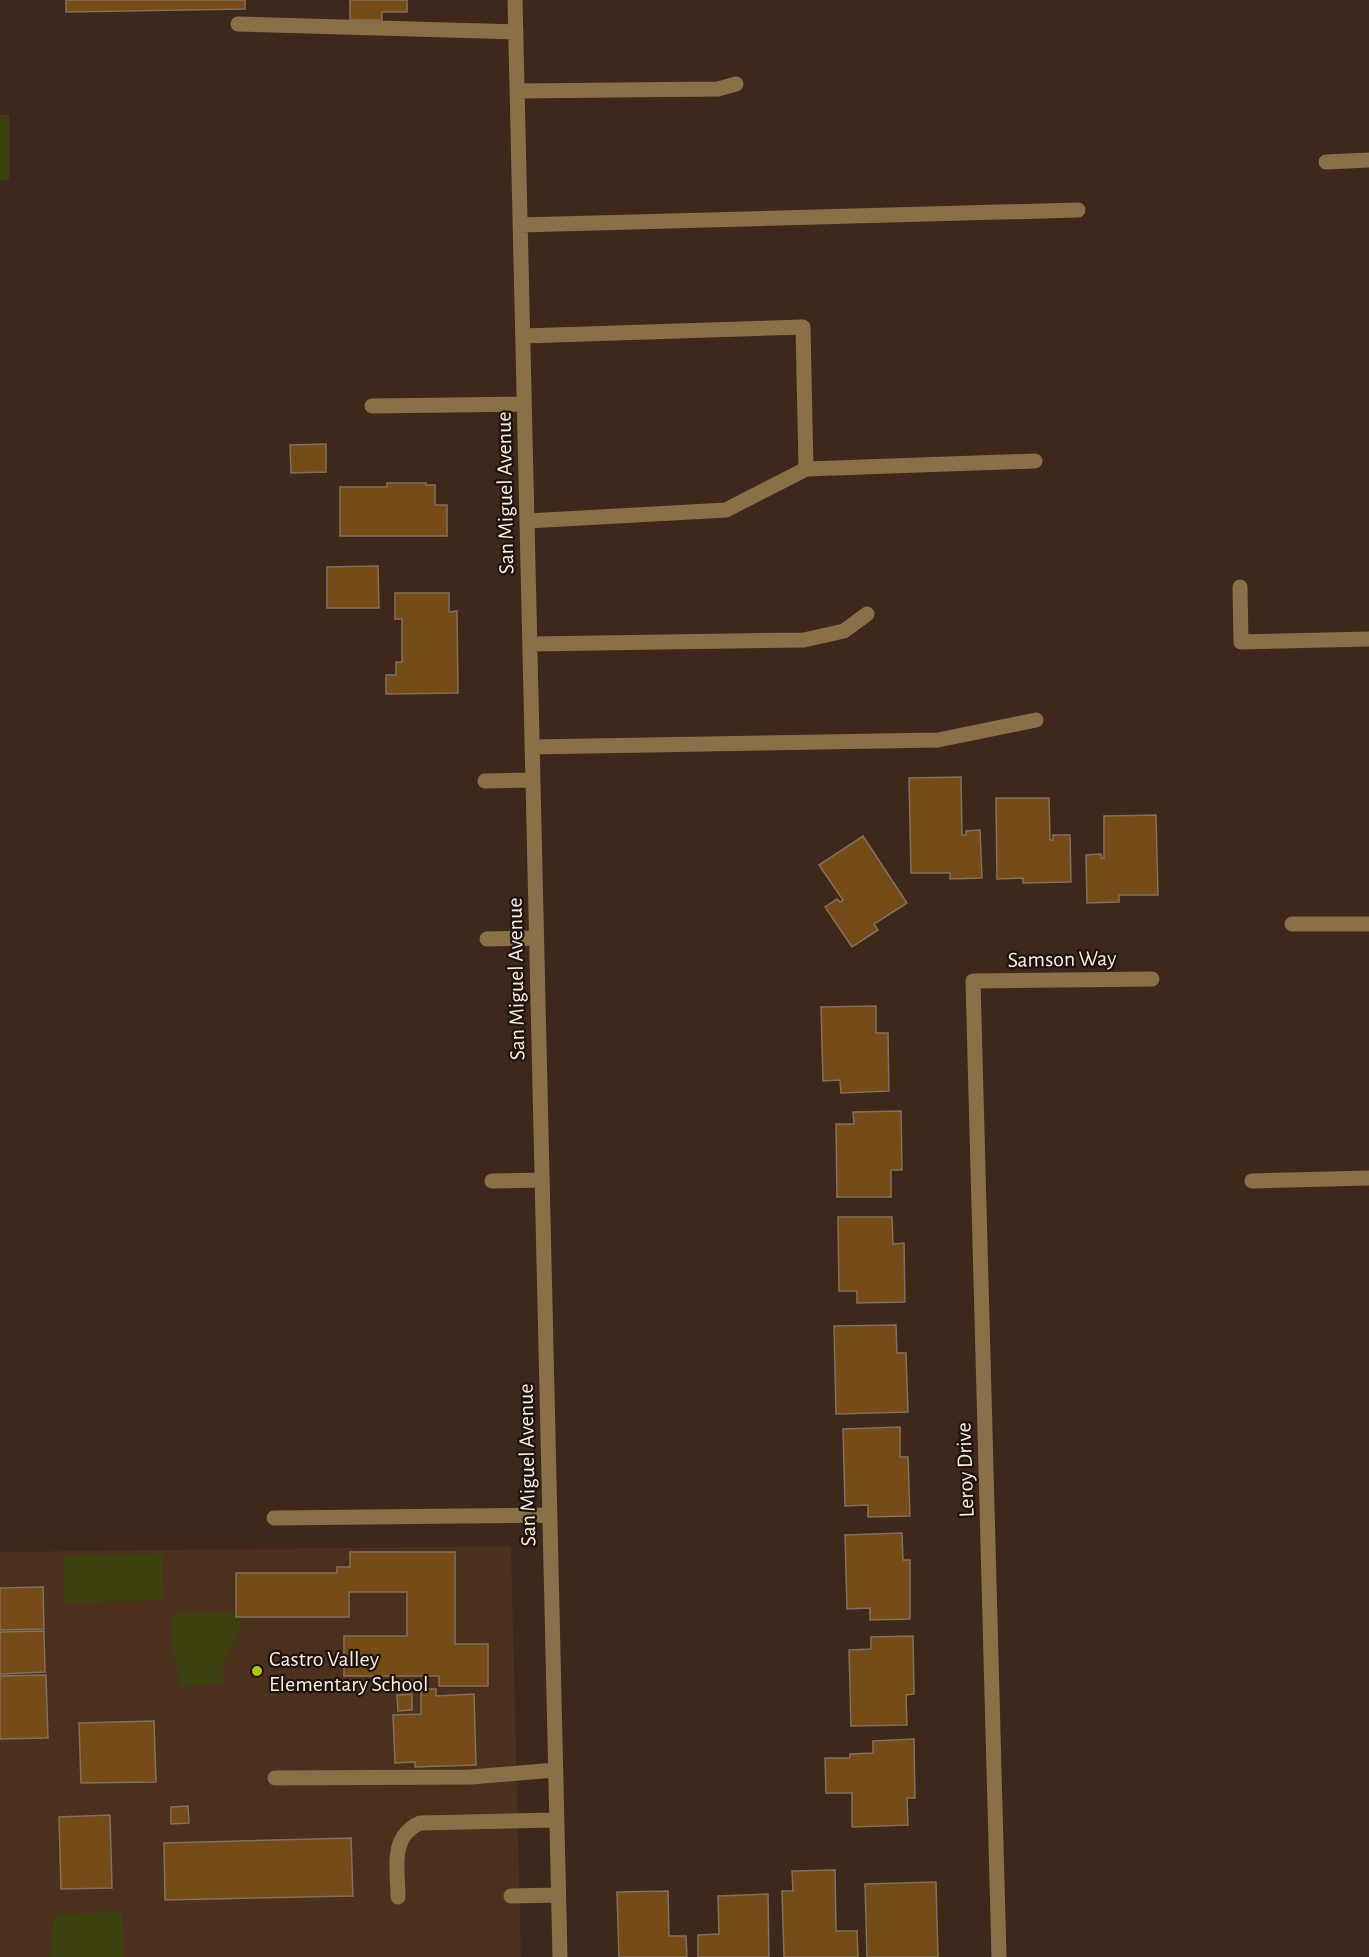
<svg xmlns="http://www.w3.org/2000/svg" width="1369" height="1957" viewBox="0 0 1369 1957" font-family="'Alegreya Sans',sans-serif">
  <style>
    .built { fill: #4b301e }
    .green { fill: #3b400e }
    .building { fill: #754b18; stroke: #84705c; stroke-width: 1.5 }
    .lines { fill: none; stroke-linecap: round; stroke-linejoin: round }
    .minor { stroke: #8a7048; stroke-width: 15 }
    .poi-dot { fill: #acc613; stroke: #1d130d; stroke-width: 2 }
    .labels { text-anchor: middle; stroke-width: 4.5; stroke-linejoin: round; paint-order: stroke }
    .street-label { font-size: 22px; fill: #fcede5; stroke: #1d130d }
    .poi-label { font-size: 22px; fill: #fcede5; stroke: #1d130d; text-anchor: start }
  </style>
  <rect width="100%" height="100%" fill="#3d281b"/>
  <!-- built -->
  <path class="built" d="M511,1546L521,1957H0V1552Z"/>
  <!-- green -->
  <path class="green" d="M0,115H9V180H0Z
    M162,1553L163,1600L65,1603L64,1556Z
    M240,1612L241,1628L223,1664V1683L178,1687C178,1681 179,1673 177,1668C172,1651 168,1632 173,1614Z
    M122,1912L124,1957H49L55,1914Z"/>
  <!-- building -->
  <path class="building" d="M66,0H245V9L66,12Z
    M350,0H407V12H382V20H350Z
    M326,444V472L291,473L290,445Z
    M387,483H426V485H435V505H447V536H340V487H387Z
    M378,566L379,608H327V567Z
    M395,593H449V612L457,611L458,693L386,694V675H396V662H402V619H395Z
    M961,777L962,835H966V831L980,830L982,878L950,879V873H911L909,778Z
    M996,798H1049L1050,840H1053V835H1070L1071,882L1023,883V878L997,879Z
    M1156,815L1158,895H1119V902L1087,903L1086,855L1101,854V858H1104V816Z
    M863,836L907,903L874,924L878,930L852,947L825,907L837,899L840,902L843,900L819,865Z
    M876,1006V1033H888L889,1091L841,1093L840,1080L823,1081L821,1007Z
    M901,1111L902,1170H891V1197H837L836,1124H854L853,1112Z
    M838,1217H892L893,1244L904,1243L905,1302L857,1303V1291H839Z
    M896,1325L897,1353H906L908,1412L836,1414L834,1326Z
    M900,1427V1457H908L910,1516L868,1517V1505L845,1506L843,1429Z
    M902,1533L903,1560H910V1619L870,1620V1608L847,1609L845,1535Z
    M350,1552H455V1644H488V1686H439V1676H344V1636H407V1592H349V1617H236V1573H337V1567H350Z
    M43,1587L44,1629L0,1630V1588Z
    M44,1631L45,1672L0,1674V1632Z
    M913,1636L914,1694L906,1695L907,1725L851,1726L849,1650L871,1649V1637Z
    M46,1675L48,1738L0,1739V1676Z
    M421,1689H436V1696L474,1694L476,1765L415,1767V1762L395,1763L393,1715L421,1714Z
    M412,1694V1710L398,1711L397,1695Z
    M154,1721L156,1782L81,1783L79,1723Z
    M914,1739L915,1798H907L908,1825L852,1827V1793H826L825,1758H850V1754L873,1753V1741Z
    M188,1806L189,1823L171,1824V1807Z
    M110,1815L112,1888L61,1889L59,1817Z
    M351,1838L353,1896L165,1900L164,1843Z
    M835,1870L836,1931H857L858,1957H784L782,1891H793L792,1871Z
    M936,1882L938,1957H867L865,1884Z
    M668,1891L669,1936H686L687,1957H619L617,1892Z
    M768,1894L769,1957H698V1935L719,1934L718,1896Z"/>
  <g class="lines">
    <!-- minor -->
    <path class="minor" d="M515,0L560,1957
      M238,24L516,32
      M517,91L718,89L736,84
      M1326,162L1369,160
      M520,225L1078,210
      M523,336L803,327L806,469
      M372,406L524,404
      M527,521L726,510L806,469L1035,461
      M1240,587L1241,642L1369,639
      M530,644L804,640L844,631L867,614
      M532,747L938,740L1036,720
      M485,781L533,780
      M1292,924H1369
      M487,939L536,938
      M492,1181L542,1180
      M1252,1181L1369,1178
      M274,1518L550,1515
      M275,1778L471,1777L555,1770
      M511,1896L558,1895
      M398,1897C398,1869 389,1837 420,1823L556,1820
      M999,1957L973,981L1152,979"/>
  </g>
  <!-- markers -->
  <circle class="poi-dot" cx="257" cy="1671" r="6"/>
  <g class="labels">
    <!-- street labels -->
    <g class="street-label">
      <text transform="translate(504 493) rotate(-91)" y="8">San Miguel Avenue</text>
      <text transform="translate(1062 958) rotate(-1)" y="8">Samson Way</text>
      <text transform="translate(515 979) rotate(-91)" y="8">San Miguel Avenue</text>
      <text transform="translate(526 1465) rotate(-91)" y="8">San Miguel Avenue</text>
      <text transform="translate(964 1470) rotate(-92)" y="8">Leroy Drive</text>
    </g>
    <!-- poi labels -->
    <g class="poi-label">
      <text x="269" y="1666">Castro Valley<tspan x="269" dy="25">Elementary School</tspan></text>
    </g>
  </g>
</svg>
